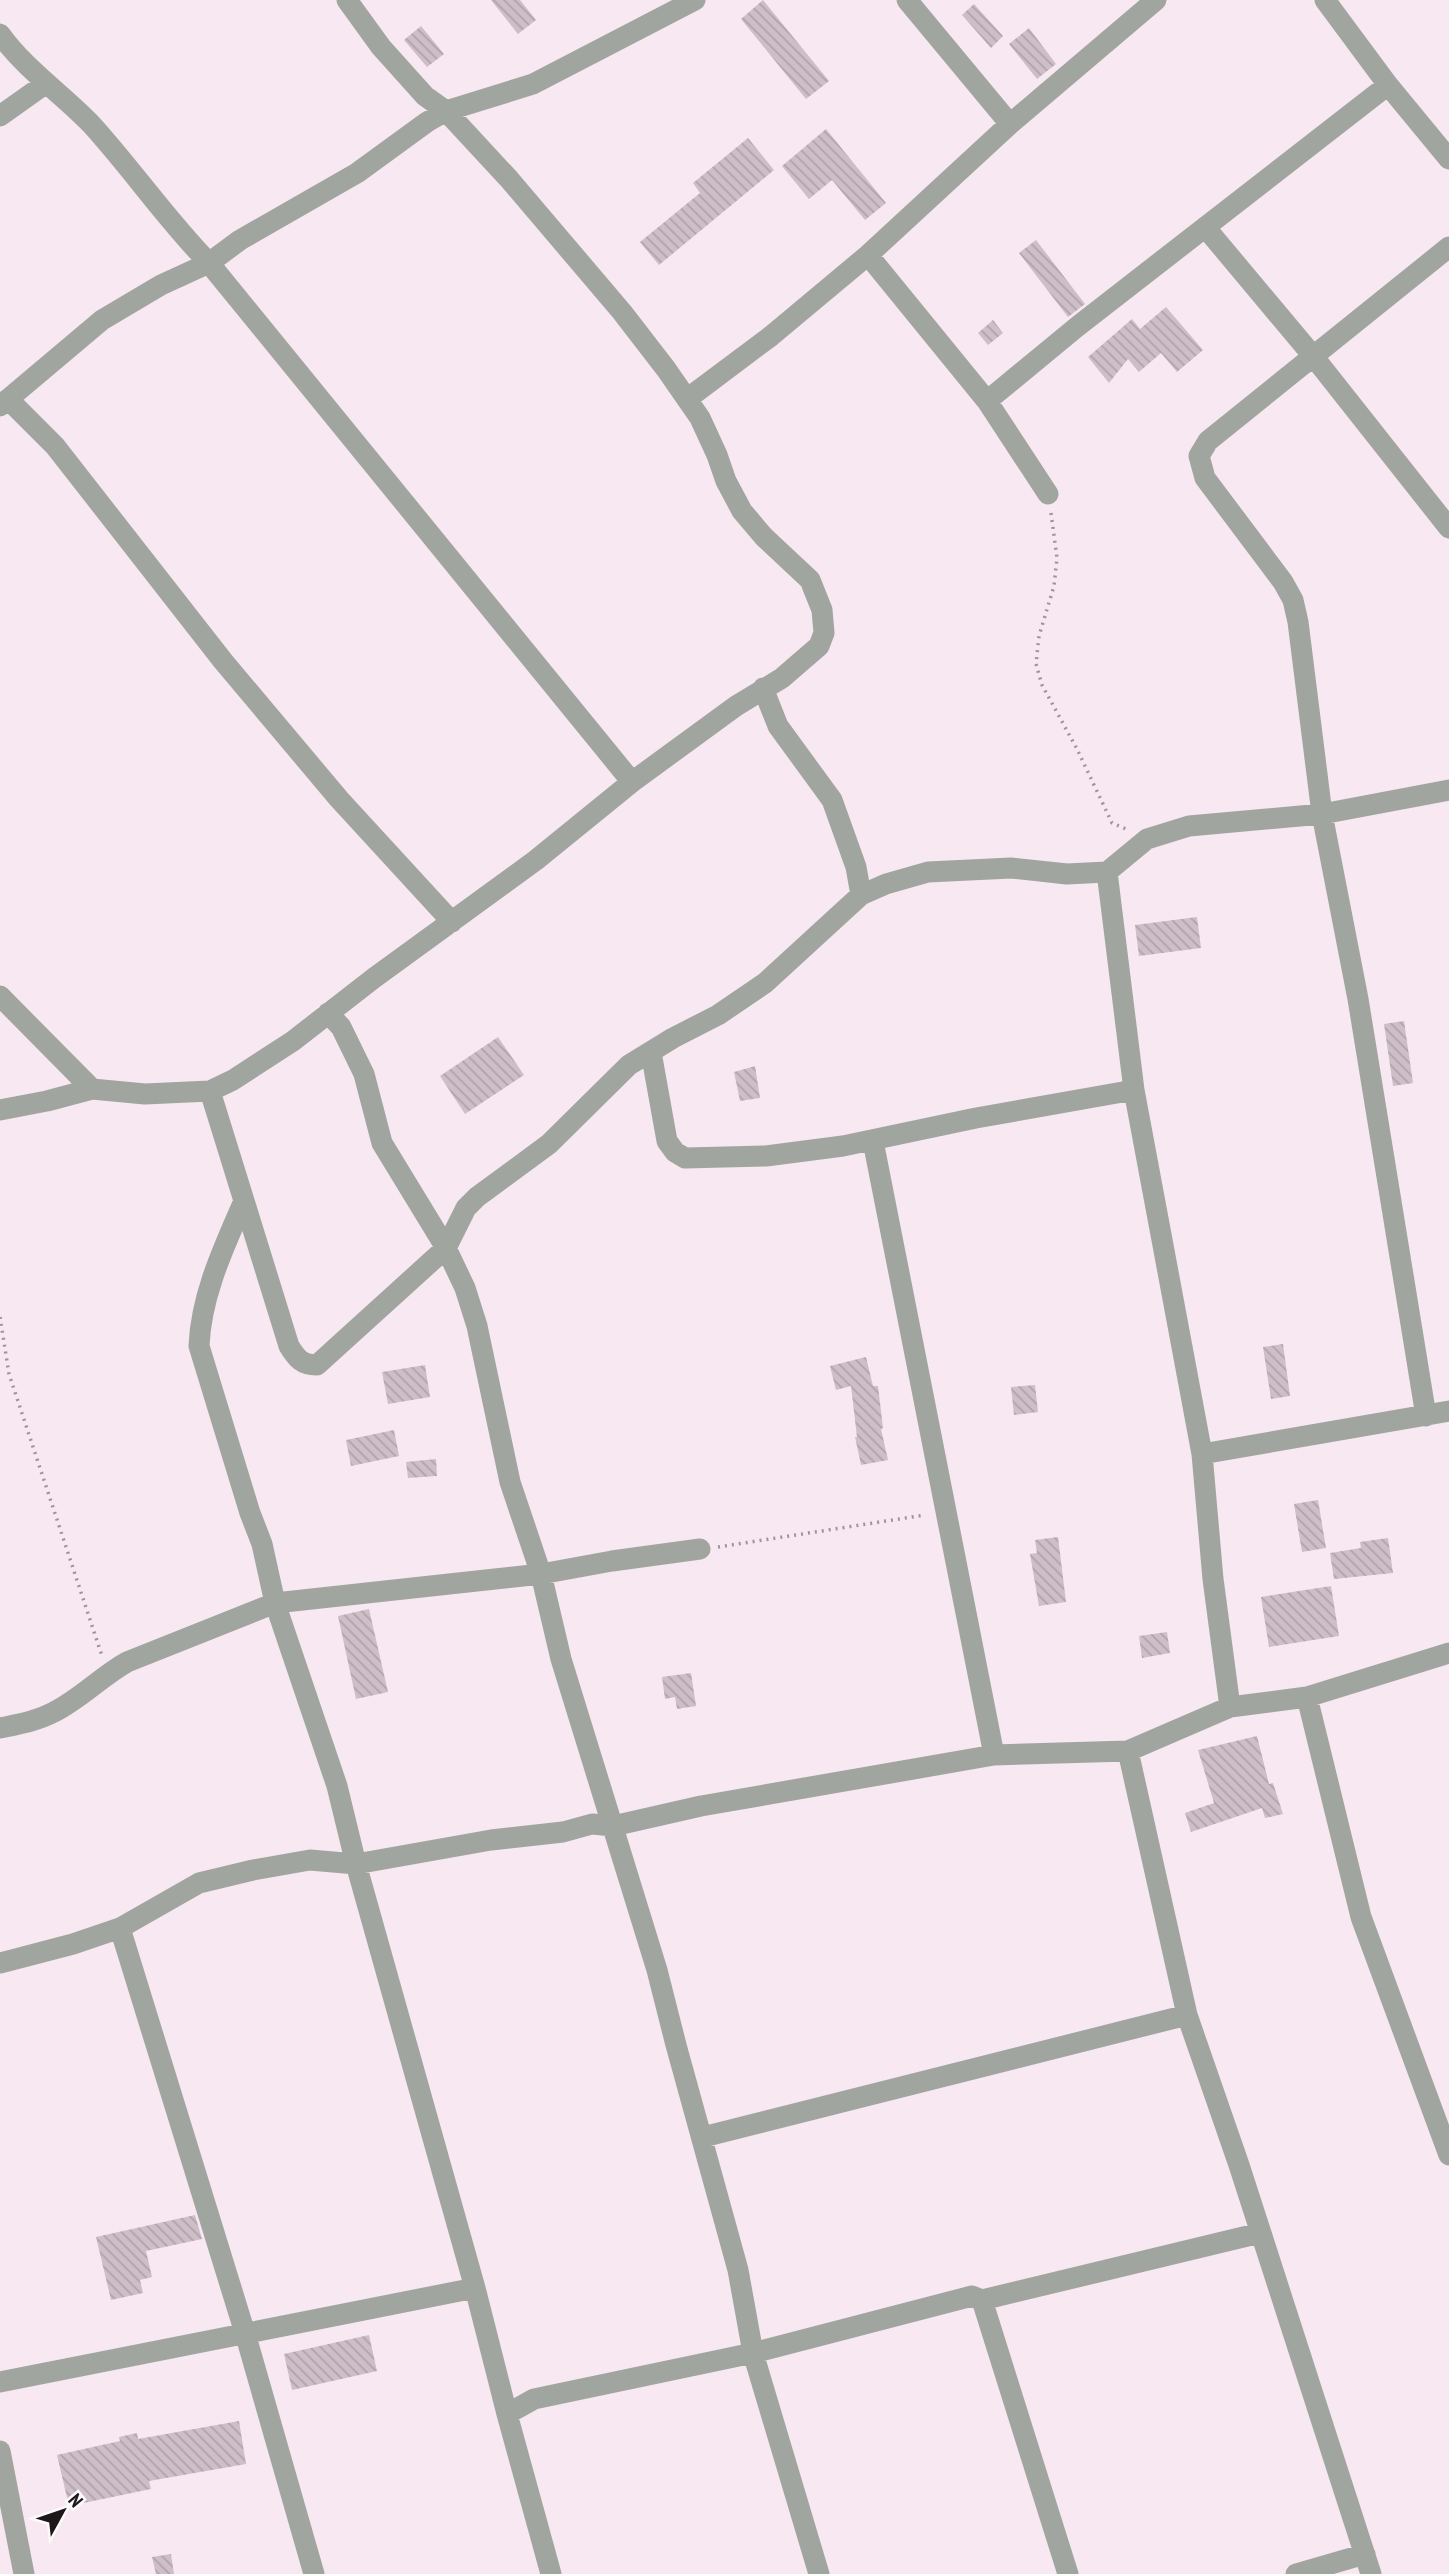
<svg xmlns="http://www.w3.org/2000/svg" width="1449" height="2574" viewBox="0 0 1449 2574" font-family="'PT Sans Narrow',sans-serif">
  <style>
    .building { fill: url(#building-back-hatch) }
    .lines { fill: none; stroke-linecap: round; stroke-linejoin: round }
    .path { stroke: #a0949b; stroke-width: 3.5; stroke-dasharray: 2 5; stroke-linecap: butt }
    .street { stroke: #a1a59f; stroke-width: 21 }
  </style>
  <defs>
    <pattern id="building-back-hatch" width="6" height="6" patternUnits="userSpaceOnUse" patternTransform="scale(1.75)"><rect width="6" height="6" fill="#cebec7"/><path d="M-1 5l2 2M0 0l6 6M5-1l2 2" fill="none" stroke="#b0a3aa"/></pattern>
  </defs>
  <rect width="100%" height="100%" fill="#f8e8f1"/>
  <!-- building -->
  <path class="building" d="M491,0H520L536,20L518,34Z
    M763,0L829,81L806,99L741,19Z
    M974,4L1003,36L991,48L962,15Z
    M421,26L444,54L427,67L404,40Z
    M1029,28L1056,64L1037,79L1009,44Z
    M826,129L886,203L865,220L832,180L809,199L782,166Z
    M748,138L774,170L659,265L640,242L700,193L693,183Z
    M1036,240L1085,304L1068,317L1019,253Z
    M1166,307L1203,350L1177,372L1161,353L1139,372L1128,359L1109,383L1088,357L1132,319L1140,329Z
    M993,320L1003,333L988,345L978,333Z
    M1197,917L1201,948L1139,956L1135,925Z
    M1404,1021L1413,1083L1393,1086L1384,1024Z
    M498,1037L524,1075L465,1114L440,1076Z
    M755,1066L760,1098L740,1101L734,1072Z
    M1283,1344L1290,1396L1271,1399L1263,1347Z
    M866,1357L873,1386H878L883,1428L881,1429L888,1460L861,1465L855,1437H857L851,1386L836,1390L830,1366Z
    M425,1365L430,1397L388,1404L382,1372Z
    M1035,1385L1038,1412L1014,1415L1011,1387Z
    M394,1430L399,1456L351,1466L346,1440Z
    M436,1459L437,1476L408,1478L406,1462Z
    M1318,1500L1326,1548L1302,1552L1294,1504Z
    M1058,1537L1066,1602L1039,1606L1030,1554L1037,1553L1035,1540Z
    M1388,1538L1393,1573L1334,1579L1330,1553L1361,1548L1360,1542Z
    M1331,1586L1339,1636L1269,1647L1261,1597Z
    M369,1609L388,1692L356,1699L338,1616Z
    M1167,1632L1170,1653L1142,1658L1139,1636Z
    M691,1673L696,1706L677,1709L675,1697L665,1699L662,1677Z
    M1257,1736L1269,1784L1273,1783L1283,1814L1265,1818L1262,1808L1191,1832L1185,1813L1214,1803L1198,1750Z
    M195,2215L202,2239L146,2251L152,2277L140,2280L143,2293L111,2300L96,2237Z
    M369,2335L377,2371L292,2390L284,2354Z
    M239,2421L246,2464L149,2481L151,2489L69,2506L57,2455L120,2441L119,2437L137,2433L138,2439Z
    M171,2554L174,2574H156L152,2557Z"/>
  <g class="lines">
    <!-- path -->
    <path class="path" d="M1051,513L1057,558L1054,586L1039,636L1036,664L1042,685L1077,749L1112,823L1126,829
      M0,1317L9,1374L102,1656
      M718,1547L925,1515"/>
    <!-- street -->
    <path class="street" d="M907,0L1010,124
      M1325,0L1388,85L1449,159
      M0,34C25,69 61,93 91,124C132,169 166,219 209,263L632,782
      M0,116L45,84
      M1205,227L1313,356L1449,528
      M868,255L987,401L1048,494
      M8,399L55,446L223,661L339,799L452,922
      M687,399L771,336L868,255L1010,124L1156,0
      M987,401L1078,326L1388,85
      M0,406L102,320L161,285L209,263L240,240L357,173L427,122L446,111L533,84L695,0
      M763,688L778,726L832,800L856,867L861,895
      M1107,872L1134,1090L1202,1454L1213,1579L1230,1707
      M0,996L92,1089
      M328,1013L341,1027L364,1074L382,1143L446,1248L465,1288L477,1326L510,1482L541,1574L561,1659L657,1970L676,2045L738,2270L753,2353L819,2574
      M651,1052L667,1141L675,1152L685,1158L766,1156L843,1146L976,1118L1134,1090
      M210,1091L289,1346C297,1359 302,1365 317,1365L446,1248L466,1208L477,1197L549,1144L629,1065L673,1038L718,1015L765,983L861,895L886,884L928,872L1011,868L1067,874L1107,872L1147,839L1189,826L1322,814L1449,790
      M0,1110L47,1101L92,1089L145,1094L210,1091L233,1080L293,1041L374,978L536,860L632,782L736,706L782,678L819,646L824,633L822,610L810,580L764,537L742,511L726,481L717,455L700,418L666,369L622,312L509,179L446,111L425,96L381,47L347,0
      M873,1141L994,1755
      M244,1201C224,1247 201,1295 199,1346L250,1513L262,1544L275,1603L337,1786L356,1864L475,2288L507,2414L551,2574
      M1426,1416L1358,999L1322,814L1298,622L1293,600L1283,582L1205,478L1199,456L1208,441L1449,247
      M1202,1454L1449,1411
      M1307,1697L1361,1917L1449,2155
      M0,1728C19,1724 37,1721 54,1712C80,1699 102,1676 127,1662L275,1603L541,1574L612,1561L700,1549
      M1128,1751L1187,2015L1239,2165L1371,2574
      M120,1928L245,2333L314,2574
      M0,1963L73,1944L120,1928L199,1883L253,1870L310,1860L356,1864L491,1840L563,1832L592,1824L613,1826L701,1806L994,1755L1128,1751L1230,1707L1307,1697L1449,1653
      M703,2137L1187,2015
      M982,2300L1068,2574
      M0,2382L475,2288
      M507,2414L534,2399L753,2353L972,2296L982,2300L1260,2233
      M0,2451L24,2574
      M1296,2574L1365,2554"/>
  </g>
  <!-- north arrow -->
  <g transform="translate(63 2511) rotate(50)" stroke="#fdfafc" stroke-width="5" paint-order="stroke">
  <path d="M0-5L12 26L0 18L-12 26Z" fill="#1d171a"/>
  <text y="-10" font-size="19" font-weight="bold" text-anchor="middle" fill="#1d171a">N</text>
  </g>
</svg>
